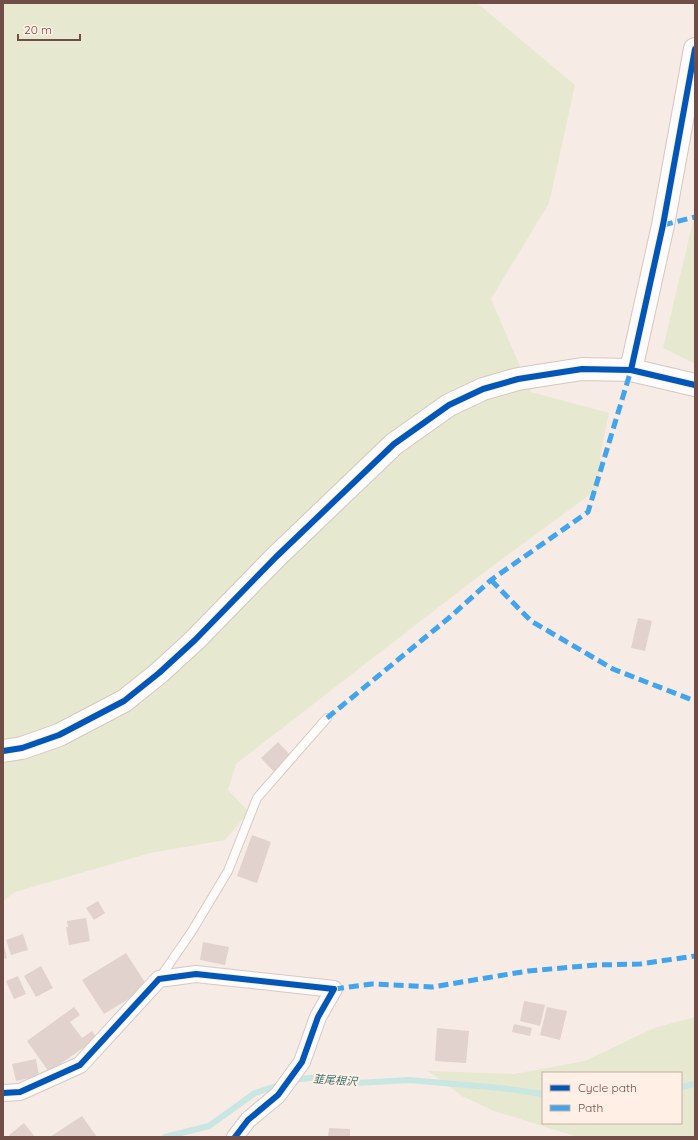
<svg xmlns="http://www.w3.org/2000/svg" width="698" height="1140" viewBox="0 0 698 1140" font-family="Quicksand,'Noto Sans JP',sans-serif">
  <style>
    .green { fill: #e6e9d0; fill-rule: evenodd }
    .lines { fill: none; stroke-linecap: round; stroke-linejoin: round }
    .stream { stroke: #c8e6e2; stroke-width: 6 }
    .building { fill: #e2d2cd }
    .lane-casing { stroke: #d7c8c4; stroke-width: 10 }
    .street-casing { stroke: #d7c8c4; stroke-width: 18 }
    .secondary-casing { stroke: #d6c6c2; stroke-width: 24 }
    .lane { stroke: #fefcfb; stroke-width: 8 }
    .street { stroke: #fefcfb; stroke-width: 16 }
    .secondary { stroke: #fefcfb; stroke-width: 22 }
    .quiet { stroke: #42a4ec; stroke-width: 5; stroke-dasharray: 10 5; stroke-linecap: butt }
    .cycleway-casing { stroke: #ffefe5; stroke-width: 8 }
    .cycleway { stroke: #0057b8; stroke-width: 6 }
    .labels { text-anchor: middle; stroke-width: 4; stroke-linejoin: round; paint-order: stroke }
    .water-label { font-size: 11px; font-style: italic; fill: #3c7773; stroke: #ffefe5 }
  </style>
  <rect width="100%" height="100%" fill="#f6ebe5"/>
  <!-- green -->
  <path class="green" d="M3,3H477L575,85L549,203L491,299L531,392L609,413L600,457L599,488L475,579L236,764L228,790L249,812L225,840L150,853L15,892L3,901Z
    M695,213V364L663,348Z
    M695,1017V1137H578L494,1111L462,1096L428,1071L514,1074L585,1061L654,1028ZM543,1073H681V1123H543Z"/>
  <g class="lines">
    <!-- stream -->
    <path class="stream" d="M292,1080L319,1077L357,1083L409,1080L501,1088L543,1094
      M681,1087L695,1084
      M165,1137L209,1126L255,1093L282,1084"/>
  </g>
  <!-- building -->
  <path class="building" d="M638,618L652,621L645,651L631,648Z
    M278,742L293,758L276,774L261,758Z
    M252,835L271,842L257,883L237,876Z
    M98,901L105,913L94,920L86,908Z
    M86,918L90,941L69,945L66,927H68L67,921Z
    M23,934L28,950L11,955L6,940Z
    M3,941L7,958L3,959Z
    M203,942L229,947L225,965L200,960Z
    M126,953L148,987L104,1014L82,980Z
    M41,966L53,988L36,997L24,976Z
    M18,976L26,994L14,999L6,981Z
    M524,1001L545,1005L540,1026L520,1021Z
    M74,1007L80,1015L70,1022L82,1038L92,1031L97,1038L49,1072L27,1041Z
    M547,1007L567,1011L560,1040L540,1035Z
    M514,1024L532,1028L530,1036L512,1032Z
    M437,1028L469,1031L466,1063L435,1061Z
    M36,1059L39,1076L16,1081L12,1064Z
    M82,1116L97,1137H50Z
    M24,1123L35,1137H10L9,1135Z
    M329,1128L350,1129V1137H328Z"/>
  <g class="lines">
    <defs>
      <path id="lane" d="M159,979L192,931L228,871L257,798L327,718"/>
      <path id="street" d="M3,1093L20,1092L80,1065L159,979L196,974L334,989L318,1017L302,1062L278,1095L248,1120L235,1137"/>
      <path id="secondary" d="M631,370L663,225L695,49
        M3,751L22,748L59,735L124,701L159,673L195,640L276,557L394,444L449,405L483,389L518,379L582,369L631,370L695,385"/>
    </defs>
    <!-- lane casing -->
    <use href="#lane" class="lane-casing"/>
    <!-- street casing -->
    <use href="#street" class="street-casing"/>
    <!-- secondary casing -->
    <use href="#secondary" class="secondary-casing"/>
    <!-- lane -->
    <use href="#lane" class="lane"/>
    <!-- street -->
    <use href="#street" class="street"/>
    <!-- secondary -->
    <use href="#secondary" class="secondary"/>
    <!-- quiet -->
    <path class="quiet" d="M663,225L695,217
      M491,580L531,621L613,669L695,701
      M327,718L450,617L491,580L588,512L631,370
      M334,989L372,984L432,987L528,971L596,965L640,964L695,956"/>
    <defs>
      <path id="cycleway" d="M631,370L663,225L695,49
        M3,751L22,748L59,735L124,701L159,673L195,640L276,557L394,444L449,405L483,389L518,379L582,369L631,370L695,385
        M3,1093L20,1092L80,1065L159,979L196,974L334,989L318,1017L302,1062L278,1095L248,1120L235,1137"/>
    </defs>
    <!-- cycleway casing -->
    <use href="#cycleway" class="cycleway-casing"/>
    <!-- cycleway -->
    <use href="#cycleway" class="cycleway"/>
  </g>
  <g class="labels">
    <!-- water labels -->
    <g class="water-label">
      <text transform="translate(335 1080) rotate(4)" y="4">韮尾根沢</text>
    </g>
  </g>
  <!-- border -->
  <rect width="698" height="1140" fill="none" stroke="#714d48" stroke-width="8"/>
  <!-- legend -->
  <rect x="542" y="1072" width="140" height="52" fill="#ffefe5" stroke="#c6aea6"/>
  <rect x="550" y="1085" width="20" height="6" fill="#0057b8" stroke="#c6aea6"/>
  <text x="578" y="1092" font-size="12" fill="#714d48">Cycle path</text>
  <rect x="550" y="1105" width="20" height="6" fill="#42a4ec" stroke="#c6aea6"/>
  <text x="578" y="1112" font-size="12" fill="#714d48">Path</text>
  <!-- scale -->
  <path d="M18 34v6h62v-6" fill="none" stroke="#714d48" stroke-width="2"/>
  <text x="24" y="34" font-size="12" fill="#714d48" stroke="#ffefe5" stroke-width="3" paint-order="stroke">20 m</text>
</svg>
